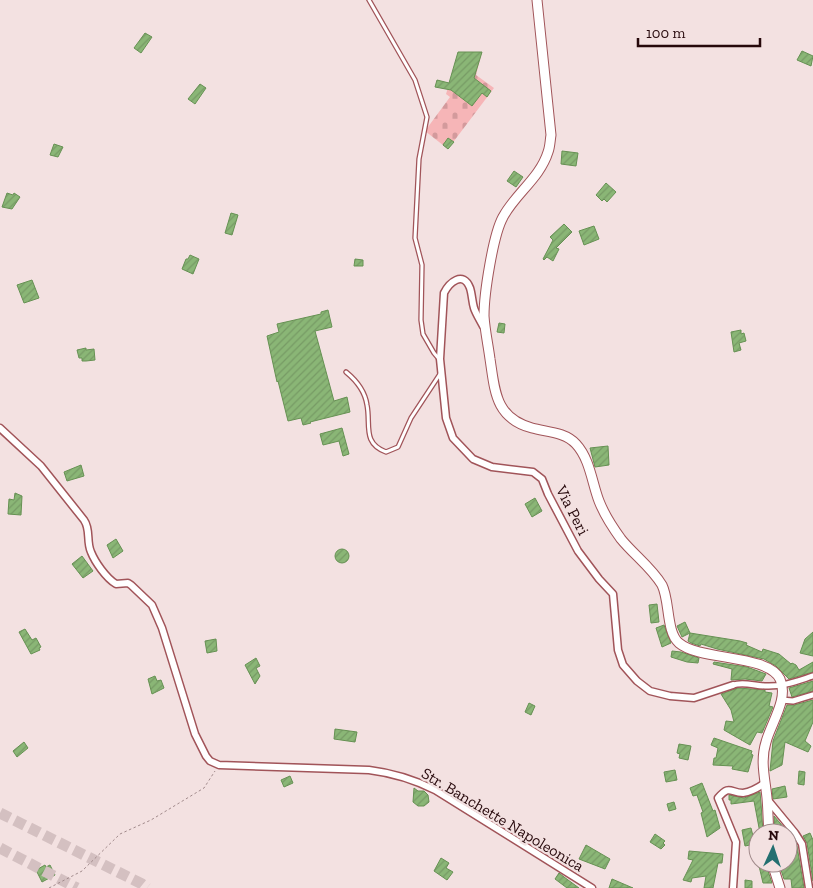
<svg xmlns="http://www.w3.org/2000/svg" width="813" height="888" viewBox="0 0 813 888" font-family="'Zilla Slab',serif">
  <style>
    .cemetery { fill: url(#cemetery-stones) }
    .building { fill: url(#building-hatch); stroke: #669153 }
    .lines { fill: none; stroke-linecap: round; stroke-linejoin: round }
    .trunk-tunnel { stroke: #d4c0c1; stroke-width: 11; stroke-dasharray: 11 5.5; stroke-linecap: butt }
    .service-casing { stroke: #a15459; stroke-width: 5.5 }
    .pedestrian-casing { stroke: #a15459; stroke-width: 8 }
    .minor-casing { stroke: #a15459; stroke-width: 9 }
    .secondary-casing { stroke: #a15459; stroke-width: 11 }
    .path { stroke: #a18a8b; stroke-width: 1; stroke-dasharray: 2.5 2.5; stroke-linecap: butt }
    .service { stroke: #fff; stroke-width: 3 }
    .pedestrian { stroke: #fff; stroke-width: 5 }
    .minor { stroke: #fff; stroke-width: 6 }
    .secondary { stroke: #fff; stroke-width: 9 }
    .labels { text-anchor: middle; stroke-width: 4.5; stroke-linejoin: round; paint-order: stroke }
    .street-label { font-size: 16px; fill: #26080b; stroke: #f3e1e1 }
  </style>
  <defs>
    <pattern id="cemetery-stones" width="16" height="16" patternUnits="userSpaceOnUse" patternTransform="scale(1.25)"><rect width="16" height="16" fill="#f6b5b7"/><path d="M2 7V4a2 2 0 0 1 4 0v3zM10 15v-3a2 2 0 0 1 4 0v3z" fill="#d39a9c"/></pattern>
    <pattern id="building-hatch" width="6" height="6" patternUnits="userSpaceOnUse" patternTransform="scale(1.25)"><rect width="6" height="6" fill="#8ab676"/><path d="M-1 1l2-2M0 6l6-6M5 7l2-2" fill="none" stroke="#779b65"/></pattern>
  </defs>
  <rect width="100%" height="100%" fill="#f3e1e1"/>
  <!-- cemetery -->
  <path class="cemetery" d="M458,52H482L476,75L494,88L448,149L425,131L450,97L446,94L458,56Z"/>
  <!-- building -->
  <path class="building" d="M145,33L152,37L141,53L134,48Z
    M802,51L813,56L811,66L797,60Z
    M458,52H482L474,78L491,91L487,97L482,93L472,106L451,90L435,87L437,80L449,83Z
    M200,84L206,88L195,104L188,99Z
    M448,138L454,142L448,149L443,145Z
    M54,144L63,147L58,157L50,155Z
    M562,151L578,153L576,166L561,164Z
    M514,171L523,177L516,187L507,181Z
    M606,183L616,192L607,202L604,199L602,201L596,195Z
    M7,193L13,195L14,193L20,197L12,209L2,207Z
    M231,213L238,215L232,235L225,233Z
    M564,224L572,232L556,248L559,249L553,261L547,257L544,260L543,259L553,240L550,237Z
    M594,226L599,239L584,245L579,231Z
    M190,255L199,259L193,274L182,269L186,259H188Z
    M355,259L363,260V266H354Z
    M32,280L39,298L24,303L17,285Z
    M328,310L332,327L315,331L334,401L347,397L350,412L310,422L311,423L303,425L301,418L288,421L278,381L277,382L267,336L279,332L277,324L321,314V312Z
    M499,323L505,324L504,333L497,332Z
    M741,330V334L744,333L746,341L739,343L741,350L734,352L731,332Z
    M86,348V350L94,349L95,360L86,361H82V358H79L77,350Z
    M342,428L349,454L343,456L339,441L323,445L320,434Z
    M608,446L609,465L595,467L590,448Z
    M81,465L84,476L67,481L64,472Z
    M15,493L22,496L21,515L8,514L9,499L14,500Z
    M535,498L542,511L532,517L525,504Z
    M116,539L123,551L113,558L107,545Z
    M335 556a7 7 0 1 1 14 0a7 7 0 1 1-14 0Z
    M82,556L93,571L83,578L72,564Z
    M657,604L659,622L651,623L649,605Z
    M685,622L690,633L682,637L677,626Z
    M664,625L671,643L662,647L656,628Z
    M25,629L32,640L36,638L41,647L39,648L40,650L31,654L19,632Z
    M813,632V656L800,653L805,639Z
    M690,633L740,641L747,643L746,645L762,652L763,649L779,654L791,664L792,663L796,665L799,670L813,662V672L789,679L776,666L764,659L717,649L701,644L700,646L691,643L688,641Z
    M216,639L217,651L207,653L205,641Z
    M672,651L681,652L699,658L698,663L687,662L671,657Z
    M256,658L260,666L256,668L260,676L255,684L245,665Z
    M714,662L747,667L766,674L762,681L745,679L731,680L732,669L713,664Z
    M155,676L157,681L161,680L164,688L152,694L148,679Z
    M813,681V691L792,697L789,688Z
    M738,688L765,690V692L772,693L769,706L773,707L762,733L757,732L750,745L724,730L726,721L734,722L731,710L721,694Z
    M813,700V722L805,741L811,746L808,752L785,742L782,765L770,771L773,741L787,705H794Z
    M529,703L535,706L531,715L525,712Z
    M335,729L357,732L355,742L334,739Z
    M714,738L752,751L751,754L753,755L748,772L732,769L733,766L713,765L714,758H716L718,748L711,745Z
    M24,742L28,748L17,757L13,751Z
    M679,744L691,746L688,760L679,758L680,754L677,753Z
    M675,770L677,780L666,782L664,772Z
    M799,771L805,772L804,785L798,784Z
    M290,776L293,783L284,787L281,780Z
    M702,783L713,811L715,810L720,828L707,837L701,813L703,812L697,795L693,796L690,788Z
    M785,786L787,797L773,799L772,789Z
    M414,788L418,791H424L428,795L429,802L424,806H418L413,802Z
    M760,792L761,803L763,833H760L754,801L731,804V800H729V795L744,798Z
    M674,802L676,809L669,811L667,804Z
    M774,816L791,836L797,846L804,888H792L791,879H784L779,864L788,863V833H775Z
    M751,828L755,844L745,846L742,830Z
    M810,833L813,840V881L807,843L803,836Z
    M655,834L665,841L663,843L665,845L661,849L650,842Z
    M586,845L610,859L605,869L579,859Z
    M689,851L723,854L722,863H718L713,888H704L706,876L692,878L691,882L683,880L693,860L688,859Z
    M441,858L449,863L446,868L453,872L447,880L434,871Z
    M766,864V865L772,883H763L759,866Z
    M45,865L46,867L50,865L55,875L42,882L36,870Z
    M559,873L564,877L579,888H567L555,879Z
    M612,879L633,888H609Z
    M745,880L752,881V888H745Z"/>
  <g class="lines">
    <!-- trunk-tunnel -->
    <path class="trunk-tunnel" d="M0,813L142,884L147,888
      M0,848L77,888"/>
    <defs>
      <path id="service" d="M369,0L415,80L427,117L419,159L415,238L422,265L421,320L423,334L434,353L439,359
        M346,372C357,381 365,391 367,405C371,425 362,443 386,452L398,447L411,418L440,374"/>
      <path id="pedestrian" d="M733,685C744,681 754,686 765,686C782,687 797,681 813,676
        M781,700L793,701L813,695"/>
      <path id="minor" d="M483,326C480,320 476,314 474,308C472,301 472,294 470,288C463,270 449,283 444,293L440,359L446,418L453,438L473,459L492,467L533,472L542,479L548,494L578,551L599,579L613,594L618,650L623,665L637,681L650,691L670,696L694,698L733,685
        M0,428L41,466L84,520C91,530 86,541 91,552C95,562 106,578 116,584L128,583L131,585L152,605L162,628L195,734L206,756L210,761L219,765L369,770C393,773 413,779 435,790L592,888
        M767,799L795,833L802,844L809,888
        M733,888L736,842L718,798C730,784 730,793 743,793C751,792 758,788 765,783"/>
      <path id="secondary" d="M537,0L551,135C550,141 550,147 548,152C540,178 515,194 503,217C493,235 484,294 484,316C485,331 488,344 490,359C495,391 495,418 532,428C547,432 565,432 576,444C590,459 592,483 599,501C604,514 613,528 621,539C634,555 651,567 662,585C670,601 666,632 679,643C700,661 768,654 780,679C789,699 771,723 766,742C760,761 765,778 767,798C768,809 768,821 769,833
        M772,863L780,888"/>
    </defs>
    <!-- service casing -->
    <use href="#service" class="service-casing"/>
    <!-- pedestrian casing -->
    <use href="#pedestrian" class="pedestrian-casing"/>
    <!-- minor casing -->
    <use href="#minor" class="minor-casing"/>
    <!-- secondary casing -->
    <use href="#secondary" class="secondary-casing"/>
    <!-- path -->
    <path class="path" d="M49,888L82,871L120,834L151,820L204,788L215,771"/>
    <!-- service -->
    <use href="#service" class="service"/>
    <!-- pedestrian -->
    <use href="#pedestrian" class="pedestrian"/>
    <!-- minor -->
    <use href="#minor" class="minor"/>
    <!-- secondary -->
    <use href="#secondary" class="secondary"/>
  </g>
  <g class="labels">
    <!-- street labels -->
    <g class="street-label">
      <text transform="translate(573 510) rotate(63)" y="6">Via Peri</text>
      <text transform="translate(503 819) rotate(31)" y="6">Str. Banchette Napoleonica</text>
    </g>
  </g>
  <!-- north arrow -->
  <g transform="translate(773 848) rotate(3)"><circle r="24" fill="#f3e1e1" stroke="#a18a8b"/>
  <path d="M0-4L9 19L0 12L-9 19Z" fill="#236f70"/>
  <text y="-8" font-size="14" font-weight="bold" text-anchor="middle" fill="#26080b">N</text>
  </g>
  <!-- scale -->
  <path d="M638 38v8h122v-8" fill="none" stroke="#26080b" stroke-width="2.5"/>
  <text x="646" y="38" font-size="15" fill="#26080b" stroke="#f3e1e1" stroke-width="4" paint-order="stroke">100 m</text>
</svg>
